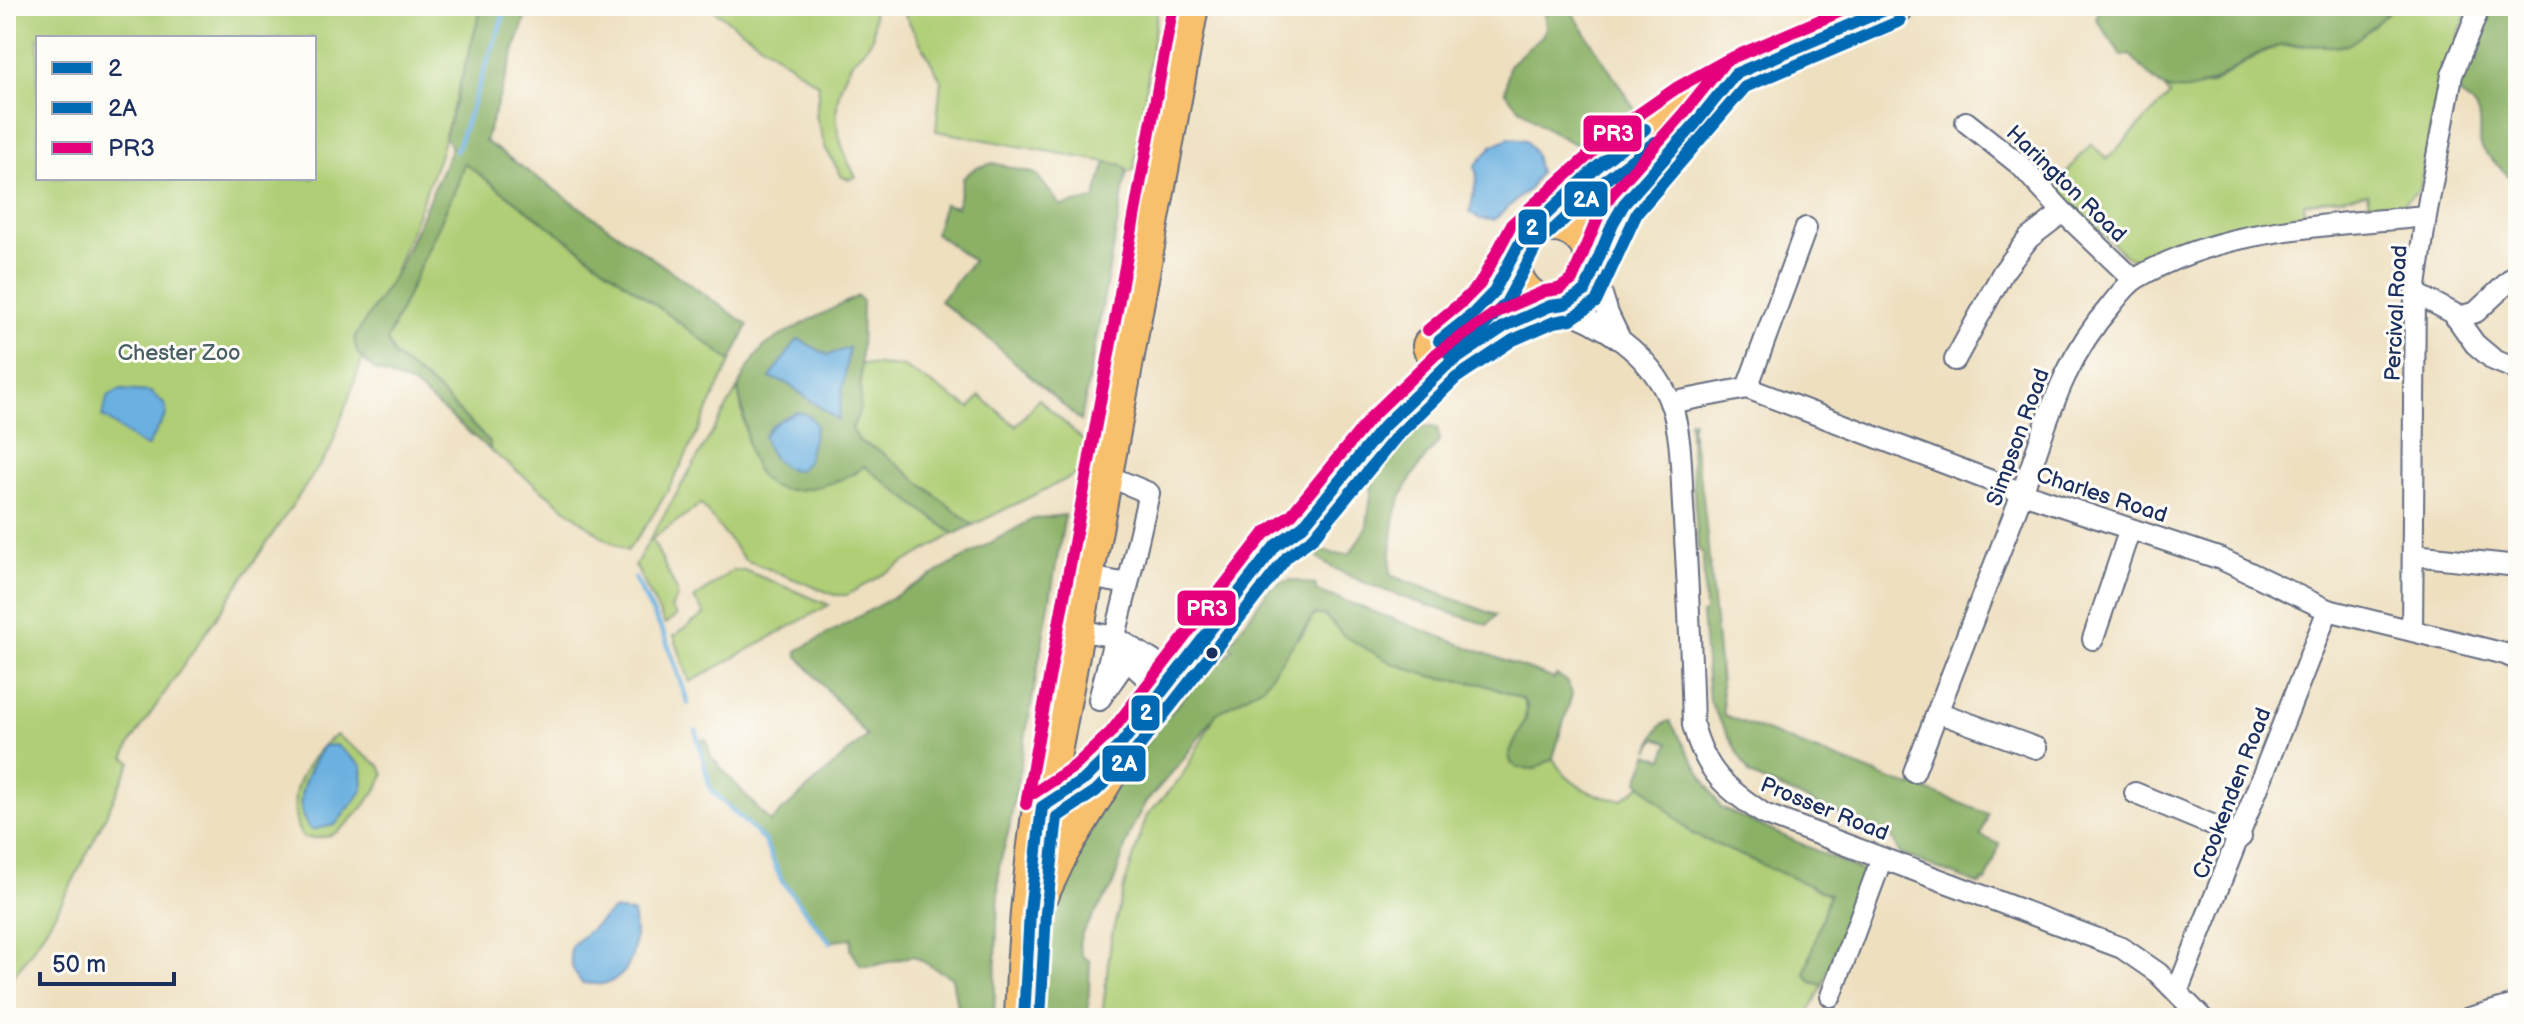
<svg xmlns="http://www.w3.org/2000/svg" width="2524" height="1024" viewBox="0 0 2524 1024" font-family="'Balsamiq Sans',sans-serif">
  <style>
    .green { fill: #afce75; stroke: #657e6a; stroke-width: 2; fill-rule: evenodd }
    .forest { fill: #8bb166; stroke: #537062; stroke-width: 2; fill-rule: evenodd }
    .water { fill: #6ab0e0; stroke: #42709f; stroke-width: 2 }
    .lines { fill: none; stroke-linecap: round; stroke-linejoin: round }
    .stream { stroke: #6ab0e0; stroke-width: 5 }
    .street-casing { stroke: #656d80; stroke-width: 24 }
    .highway-casing { stroke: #656d80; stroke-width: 42 }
    .street { stroke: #fff; stroke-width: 20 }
    .highway { stroke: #f8bf6c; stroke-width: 38 }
    .bus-1-casing { stroke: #fdfcf7; stroke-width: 18 }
    .bus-2-casing { stroke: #fdfcf7; stroke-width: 18 }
    .bus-3-casing { stroke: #fdfcf7; stroke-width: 18 }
    .bus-1 { stroke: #0069b4; stroke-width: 12 }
    .bus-2 { stroke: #0069b4; stroke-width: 12 }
    .bus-3 { stroke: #e5007d; stroke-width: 12 }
    .bus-dot { fill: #1b2f5e; stroke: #fdfcf7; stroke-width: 3 }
    .labels { text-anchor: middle; stroke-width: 6; stroke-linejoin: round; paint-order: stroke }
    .street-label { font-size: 22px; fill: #1b2f5e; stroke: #fdfcf7 }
    .park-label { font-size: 22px; fill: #475f65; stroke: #fdfcf7 }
    .line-badge { stroke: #fdfcf7; stroke-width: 3 }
    .badge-label { font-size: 22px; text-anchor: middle; font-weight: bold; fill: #fff }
  </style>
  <rect width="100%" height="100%" fill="#fdfcf7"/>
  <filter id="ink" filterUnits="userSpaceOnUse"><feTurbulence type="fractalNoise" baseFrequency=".0125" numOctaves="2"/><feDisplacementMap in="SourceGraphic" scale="16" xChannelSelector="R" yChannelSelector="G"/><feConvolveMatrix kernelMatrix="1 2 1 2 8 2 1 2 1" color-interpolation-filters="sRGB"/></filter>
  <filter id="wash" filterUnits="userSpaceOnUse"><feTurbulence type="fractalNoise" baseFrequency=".006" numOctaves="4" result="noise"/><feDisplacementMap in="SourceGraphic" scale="32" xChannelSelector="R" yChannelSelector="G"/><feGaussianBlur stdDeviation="1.8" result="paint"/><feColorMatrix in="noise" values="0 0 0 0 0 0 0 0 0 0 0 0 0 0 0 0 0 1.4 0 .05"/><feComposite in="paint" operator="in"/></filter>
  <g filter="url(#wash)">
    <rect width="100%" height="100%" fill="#eedfbf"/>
    <!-- green -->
    <path class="green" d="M6,6H482L439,157L374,327L330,450L130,744L125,757L131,762C96,836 58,922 6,985ZM38,38H314V178H38Z
      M708,6H873C873,15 875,29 872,38C869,48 857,54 852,62C828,102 834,138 856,177L849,179L842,177L826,149L816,116L819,85Z
      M900,6H1158L1134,171H1127L1122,165L936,131L941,80Z
      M2395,6H2470C2444,67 2431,124 2420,189L2405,202L2370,208L2367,193L2304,203V218L2211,232L2135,259L2127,257L2054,187L2091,144L2107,159L2170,95L2163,87L2172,90L2190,89L2211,84L2261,53L2279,46L2347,45Z
      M464,163L731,361C701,423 671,498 627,551L604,538L490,450V443L438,390L394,355L387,340L457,185Z
      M861,364L904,367L970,408L980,396L1016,426L1039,399L1084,441L1079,473L973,525L879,450L860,442L852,429L860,408Z
      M738,388C745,421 745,456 767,483L855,474L864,465L954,534L847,595H835L745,560L701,504L652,539L677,591V597L671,608L677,616L665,624L635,565Z
      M733,570L747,571L829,605L690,682L674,636L705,614L694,599Z
      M1315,614L1325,616L1344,636L1429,676L1482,684L1523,699C1532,717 1516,737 1509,754L1535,769L1553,758C1566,784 1593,797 1621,800L1642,785L1692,834L1829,894L1805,973L1812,982L1823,985L1806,1018H1102L1111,939L1124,887L1147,815L1181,778L1216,714L1302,635Z
      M336,735L380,766L384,774C379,791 351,824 335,833C327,838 313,839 304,838C293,828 292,795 299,781C306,765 321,744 336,735Z"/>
    <!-- forest -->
    <path class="forest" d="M482,6H529L485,141L748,325L731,361L464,163L457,185L387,340L394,356L438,390L490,443V450L413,385L374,370L357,353L354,338L399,268L452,147L445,137Z
      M1544,6H1568L1636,111L1584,149C1555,134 1525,118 1505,92L1509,65L1542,36L1546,28Z
      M2100,6H2395C2386,14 2357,42 2347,45C2336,49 2296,42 2279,46C2241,54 2215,95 2173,90C2156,88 2142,66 2130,55L2122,56L2096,19Z
      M2484,6H2518V192C2512,173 2496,167 2485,152C2475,141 2482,127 2478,115C2475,105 2464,97 2456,91Z
      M1106,162L1122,165L1127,171L1081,421L991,341L940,301L973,261L935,233L944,204L957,207L963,178L975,168L993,163L1036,174L1061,206L1095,199Z
      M858,296L862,301L860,409L852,429L860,442L879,450L973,525L954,534L864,466C846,482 788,500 767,483C746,467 747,433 743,410C741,402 737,392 739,386C743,374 754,359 762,349C772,337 839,306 858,296ZM848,348L838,420L785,382L771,378Z
      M1689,420H1693L1691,430L1703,496L1724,715L1910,787L1914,785L1988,814L1981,836L2000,844L1986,882L1982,881L1980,885L1899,853L1895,841L1886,835L1750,775L1709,701L1702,614L1705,612L1703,553L1698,549Z
      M1426,426L1437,428L1440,440C1421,462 1401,488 1395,517C1391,535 1391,556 1390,575L1496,615L1488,625C1453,613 1330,578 1313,552L1315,547L1335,554H1350L1367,526L1373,479L1417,428Z
      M1065,515L1009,829L999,867L994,1018H959L952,978L913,956L872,966H861L851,950L852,938L830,942L782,881L764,840L711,790L700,741L706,739L711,757L770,822L867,736L798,656L797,651L1033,519Z
      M1291,580L1316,585L1315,590L1554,679L1556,675C1566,679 1569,685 1572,694L1553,758L1535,769L1518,768L1511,763L1509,754L1526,718L1527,706L1523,699L1482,684L1429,676L1392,663L1344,636L1325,616L1315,614L1263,686L1216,714L1181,762L1145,803L1130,832L1113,886L1082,933L1079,944L1082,956L1090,961L1088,1018H1041L1045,936L1051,905L1111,791L1165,719L1222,655L1226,657L1233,648L1229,645L1269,589L1275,584Z
      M1670,721L1721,808L1864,872L1823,985L1812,982L1805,973L1829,894L1692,834L1638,781L1648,754L1663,759L1669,743L1656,738L1649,751C1654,739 1656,724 1670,721Z"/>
    <!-- water -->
    <path class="water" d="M1509,138L1526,140L1535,154L1539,173L1530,188L1494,220L1480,219L1470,212L1477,177L1475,166L1493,145Z
      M798,339L828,355L849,348L838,420L785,382L770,378Z
      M120,390L151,392L166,406V415L147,447C130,440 118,426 102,416L108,396Z
      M797,412C807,413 813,417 816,426L807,462L799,470C780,471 767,454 764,436C770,425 785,416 797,412Z
      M336,745L362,766L363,790L335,825L311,830C288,805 308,770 323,746Z
      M613,910L633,913C638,939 635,979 602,984C596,985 588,983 582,983C572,971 569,962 571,946Z"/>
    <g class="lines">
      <!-- stream -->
      <path class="stream" d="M456,151L507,6
        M635,579L665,636L688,703
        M696,731L711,790L764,840L782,881L830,942"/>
    </g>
  </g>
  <g filter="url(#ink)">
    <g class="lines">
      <defs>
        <path id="street" d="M1966,122L2020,165L2063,212L2134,280
          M1594,269L1608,314L1619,337
          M2415,293L2453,313L2475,344L2494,360L2518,370
          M1553,306C1602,322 1651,353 1671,404C1682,436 1681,473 1683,506C1688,579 1691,652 1693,725C1706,772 1725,788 1764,814L2122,948L2158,973L2202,1018
          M2456,318L2476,312L2518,273
          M1955,360L2003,272L2029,238L2063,212
          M1747,388L1806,228
          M1670,403L1747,388L2023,493L2221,559L2328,610L2505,654L2518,660
          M2414,555L2518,566
          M1083,576L1128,584L1149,493L1101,473
          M1128,584L1099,700L1127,660L1163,693
          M1073,629L1115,637L1153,661
          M2412,631L2415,293L2426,216L2452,75L2480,6
          M2093,639L2130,529
          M1937,712L2036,748
          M1914,772C1947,687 1980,602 2013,517C2044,439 2054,370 2112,304C2119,295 2127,284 2137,278C2223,227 2329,226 2426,216
          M2135,793L2241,837
          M2177,992L2328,610
          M1831,996L1882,858
          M2469,1018L2518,1004"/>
        <path id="highway" d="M1512 264a41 41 0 1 1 82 0a41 41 0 1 1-82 0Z
          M1534,228C1582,181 1631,134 1689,99C1753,61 1825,34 1894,6
          M1594,266L1624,204L1720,92
          M1432,346C1470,316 1491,301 1512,256
          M1042,807C1104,776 1146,716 1187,661C1217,623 1247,584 1276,545C1285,539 1294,533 1301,527C1322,508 1341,477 1359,455C1413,391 1472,337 1550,306
          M1041,890L1060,850L1107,773
          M1024,1018C1026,947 1032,877 1042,807L1189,6"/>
      </defs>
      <!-- street casing -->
      <use href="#street" class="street-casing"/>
      <!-- highway casing -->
      <use href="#highway" class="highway-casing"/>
      <!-- street -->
      <use href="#street" class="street"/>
      <!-- highway -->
      <use href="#highway" class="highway"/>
      <defs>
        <path id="bus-1" d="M1439,341L1473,314L1493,293L1524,235L1597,167L1645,129
          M1024,1018L1030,912L1042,807L1085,779L1122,743L1276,545L1303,526L1384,426L1446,366L1505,326L1550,306L1565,304L1585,291L1613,223L1624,204L1695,124L1735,74L1894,6"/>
        <path id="bus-2" d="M1449,354L1483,327L1506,303L1537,245L1607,179L1655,142
          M1040,1018L1046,913L1057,817L1096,791L1134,753L1287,557L1314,537L1396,437L1456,378L1513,340L1554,322L1571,319L1596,302L1637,213L1745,87L1900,21"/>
        <path id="bus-3" d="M1428,330L1462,302L1480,284L1512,224L1619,128L1678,87L1727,60L1853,6
          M1034,793L1075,766L1111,732L1264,534L1292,514L1372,416L1436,354L1497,312L1545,291L1559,289L1572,280L1598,217L1611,195L1683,114L1723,64
          M1026,804L1173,6"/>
      </defs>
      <!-- bus-1 casing -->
      <use href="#bus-1" class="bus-1-casing"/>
      <!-- bus-2 casing -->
      <use href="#bus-2" class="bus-2-casing"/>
      <!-- bus-3 casing -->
      <use href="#bus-3" class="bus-3-casing"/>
      <!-- bus-1 -->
      <use href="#bus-1" class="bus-1"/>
      <!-- bus-2 -->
      <use href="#bus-2" class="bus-2"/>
      <!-- bus-3 -->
      <use href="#bus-3" class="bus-3"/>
    </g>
  </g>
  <!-- markers -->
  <circle class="bus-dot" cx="1212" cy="653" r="7"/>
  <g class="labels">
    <!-- street labels -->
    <g class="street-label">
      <text transform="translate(2067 183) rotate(44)" y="8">Harington Road</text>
      <text transform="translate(2395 313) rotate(-87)" y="8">Percival Road</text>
      <text transform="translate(2017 437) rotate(-70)" y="8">Simpson Road</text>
      <text transform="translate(2102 494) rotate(18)" y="8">Charles Road</text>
      <text transform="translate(2231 793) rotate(-69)" y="8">Crookenden Road</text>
      <text transform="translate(1825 808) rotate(22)" y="8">Prosser Road</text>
    </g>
    <!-- park labels -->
    <g class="park-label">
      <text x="179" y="360">Chester Zoo</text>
    </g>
  </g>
  <g class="line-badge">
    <rect x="1582" y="114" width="61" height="39" rx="8" fill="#e5007d"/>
    <rect x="1563" y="180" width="46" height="38" rx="8" fill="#0069b4"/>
    <rect x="1517" y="208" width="31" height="38" rx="8" fill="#0069b4"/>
    <rect x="1176" y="589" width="61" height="38" rx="8" fill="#e5007d"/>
    <rect x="1130" y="694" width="31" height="38" rx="8" fill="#0069b4"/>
    <rect x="1101" y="744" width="46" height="39" rx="8" fill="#0069b4"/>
  </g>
  <g class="badge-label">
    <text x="1613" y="141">PR3</text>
    <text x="1586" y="207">2A</text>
    <text x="1532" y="235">2</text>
    <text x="1207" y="616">PR3</text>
    <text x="1146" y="720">2</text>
    <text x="1124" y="771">2A</text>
  </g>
  <!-- margin -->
  <rect width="2524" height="1024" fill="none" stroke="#fdfcf7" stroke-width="32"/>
  <!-- legend -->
  <rect x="36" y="36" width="280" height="144" fill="#fdfcf7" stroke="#a3aaba" stroke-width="2"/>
  <rect x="52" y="62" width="40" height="12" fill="#0069b4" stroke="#a3aaba" stroke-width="2"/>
  <text x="108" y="76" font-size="24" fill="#1b2f5e">2</text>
  <rect x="52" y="102" width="40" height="12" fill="#0069b4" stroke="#a3aaba" stroke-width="2"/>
  <text x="108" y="116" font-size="24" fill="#1b2f5e">2A</text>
  <rect x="52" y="142" width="40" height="12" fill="#e5007d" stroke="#a3aaba" stroke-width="2"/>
  <text x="108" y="156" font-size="24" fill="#1b2f5e">PR3</text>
  <!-- scale -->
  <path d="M40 972v12h134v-12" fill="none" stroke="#1b2f5e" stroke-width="4"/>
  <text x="52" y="972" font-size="24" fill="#1b2f5e" stroke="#fdfcf7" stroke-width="6" paint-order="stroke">50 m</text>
</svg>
